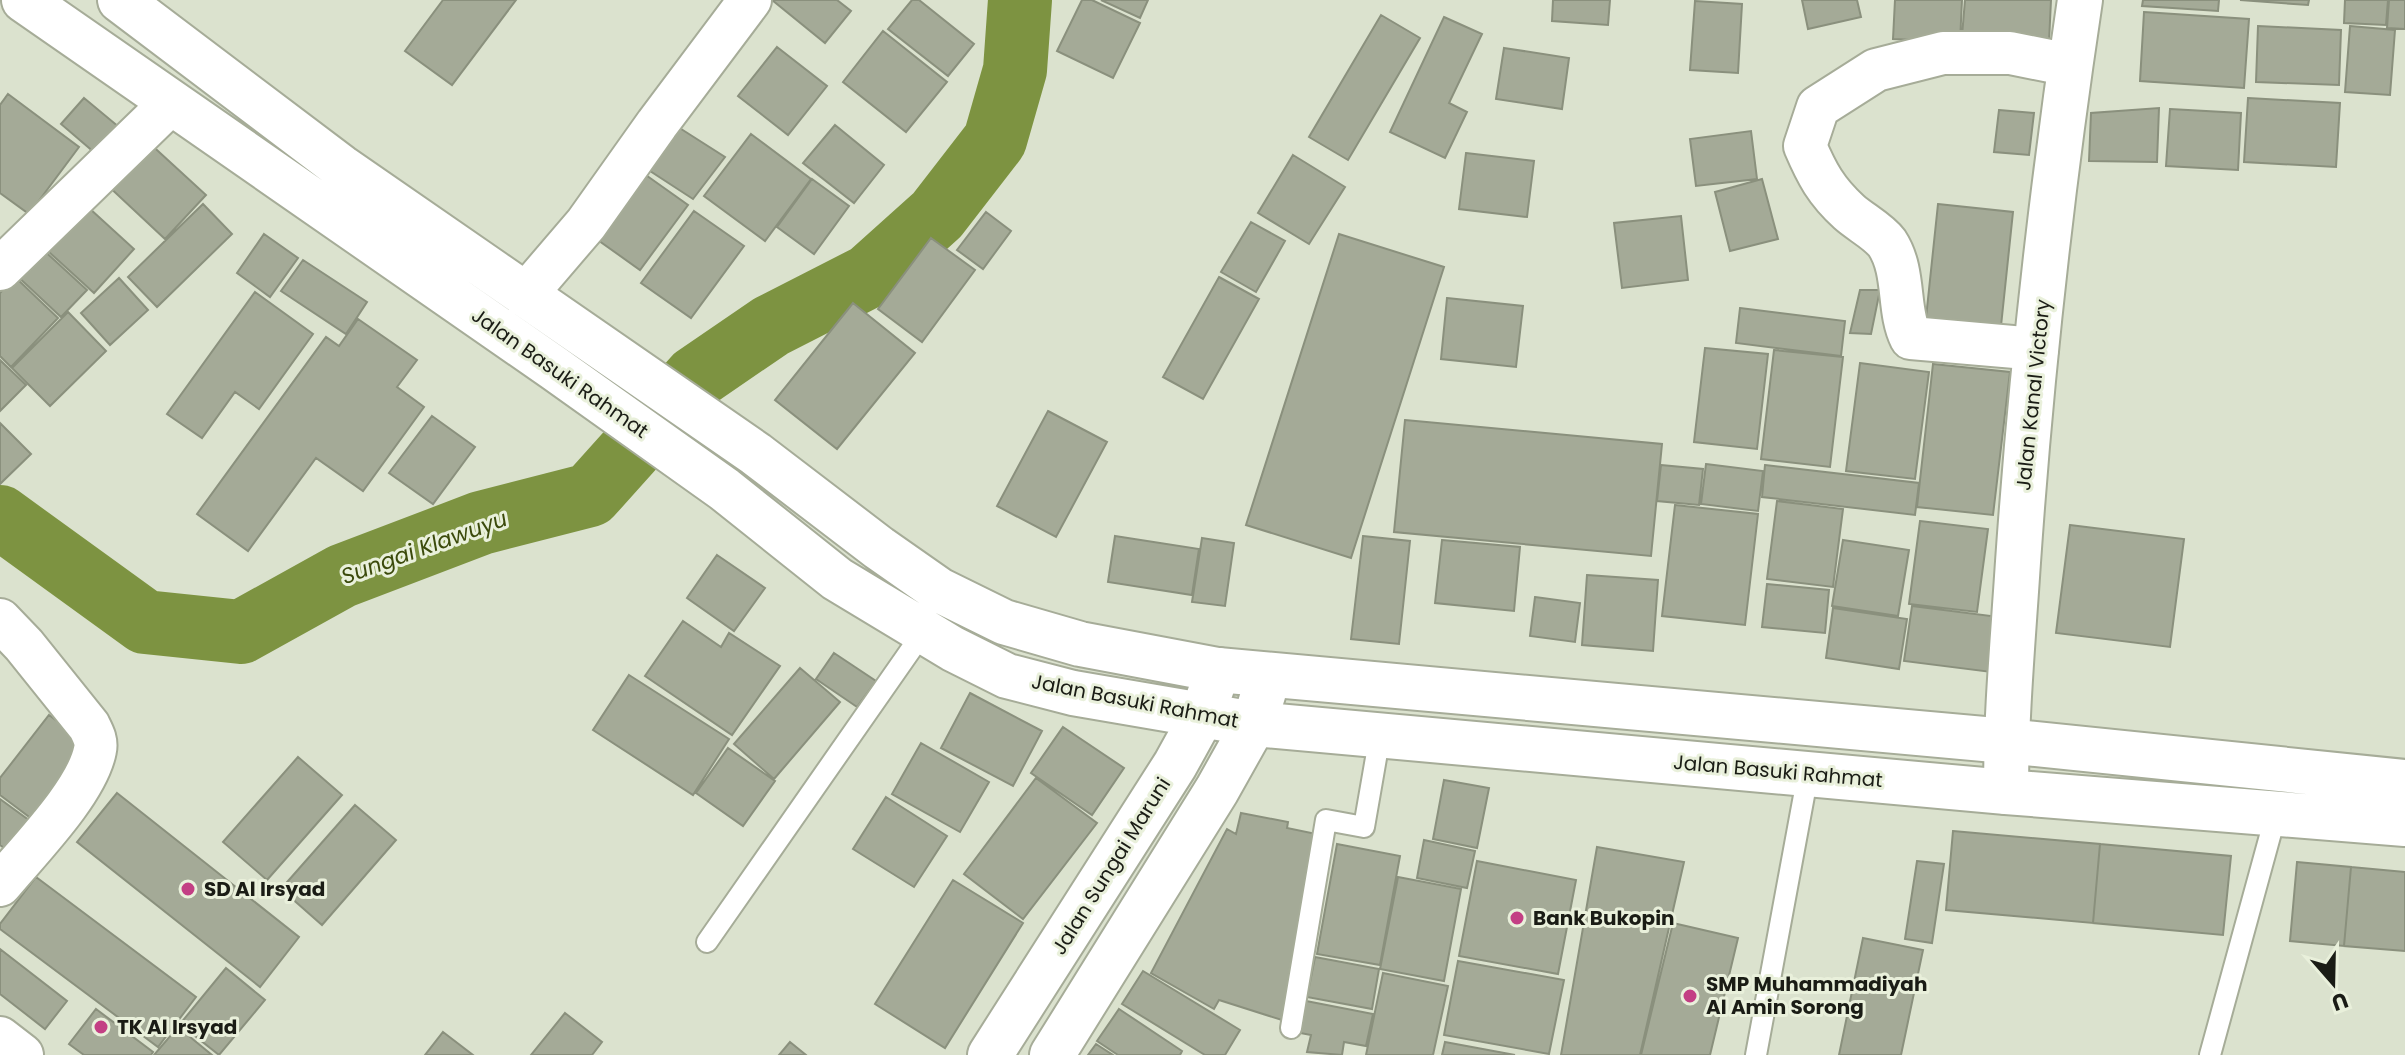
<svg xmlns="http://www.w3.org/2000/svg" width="2405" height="1055" viewBox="0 0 2405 1055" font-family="Poppins,sans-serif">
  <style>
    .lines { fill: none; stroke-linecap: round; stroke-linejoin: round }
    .river { stroke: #7d9341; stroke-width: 64 }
    .building { fill: #a4aa97; stroke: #8a907d; stroke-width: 2 }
    .service-casing { stroke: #a6ac98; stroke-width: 24 }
    .minor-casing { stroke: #a6ac98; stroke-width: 46 }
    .tertiary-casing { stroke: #a6ac98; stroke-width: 48 }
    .secondary-casing { stroke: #a6ac98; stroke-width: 48 }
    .trunk-casing { stroke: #a6ac98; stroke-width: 48 }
    .service { stroke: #fff; stroke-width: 20 }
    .minor { stroke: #fff; stroke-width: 42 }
    .tertiary { stroke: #fff; stroke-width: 44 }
    .secondary { stroke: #fff; stroke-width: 44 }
    .trunk { stroke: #fff; stroke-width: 44 }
    .poi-dot { fill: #c33f84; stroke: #e9f0db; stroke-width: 3 }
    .labels { text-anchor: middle; stroke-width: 6; stroke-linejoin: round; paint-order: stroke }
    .street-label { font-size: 20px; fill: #1a1c15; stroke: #e9f0db }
    .poi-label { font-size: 20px; font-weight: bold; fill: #1a1c15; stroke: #e9f0db; text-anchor: start }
    .water-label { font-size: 22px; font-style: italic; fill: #3b4a0b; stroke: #e9f0db }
  </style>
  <rect width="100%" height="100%" fill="#dbe2ce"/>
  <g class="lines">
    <!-- river -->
    <path class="river" d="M0,517L145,622L241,632L342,576L481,523L590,495L695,378L771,326L869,276L937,215L995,140L1015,70L1020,0"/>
  </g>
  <!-- building -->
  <path class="building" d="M443,0H516L452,85L405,51Z
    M772,0H837L851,11L825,43Z
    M912,0H919L974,44L948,76L888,29Z
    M1082,0H1092L1140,23L1113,78L1057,51Z
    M1101,0H1148L1140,18Z
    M1553,0H1610L1608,25L1552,21Z
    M1802,0H1857L1861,17L1808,29Z
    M1895,0H1962L1960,42L1893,39Z
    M1965,0H2051L2049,42L1962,36Z
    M2143,0H2219L2218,11L2142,6Z
    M2240,0H2309L2308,5Z
    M2345,0H2388L2386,25L2344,23Z
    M2389,0H2405V29L2387,28Z
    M1695,1L1742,4L1738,73L1690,70Z
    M2144,12L2249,19L2244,88L2140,81Z
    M1381,15L1420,38L1348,160L1309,137Z
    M1444,17L1482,34L1449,103L1467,112L1445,158L1390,132Z
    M2258,26L2341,30L2339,85L2256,82Z
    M2350,26L2395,30L2390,95L2345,92Z
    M883,31L947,82L906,132L843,82Z
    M777,47L827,86L788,135L738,96Z
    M1504,48L1569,58L1562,109L1496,99Z
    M8,94L79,147L29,214L0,193V105Z
    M84,98L125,132L102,159L61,124Z
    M2248,98L2340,103L2336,167L2244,162Z
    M2159,108L2157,162L2089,161L2091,113Z
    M2170,109L2241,113L2238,170L2166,166Z
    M1999,110L2034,113L2029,155L1994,152Z
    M835,125L884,165L854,203L803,163Z
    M678,127L725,157L693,199L647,169Z
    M1751,131L1757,179L1696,186L1690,139Z
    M751,134L811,179L765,241L704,196Z
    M146,140L206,195L165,239L105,183Z
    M1466,153L1534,161L1527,217L1459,209Z
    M1293,155L1345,187L1309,244L1258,213Z
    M643,173L688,205L640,270L595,238Z
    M812,179L849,206L814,254L777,227Z
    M1762,179L1778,239L1730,251L1715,192Z
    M203,204L232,234L157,307L128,277Z
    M1938,204L2013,212L2001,326L1926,318Z
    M89,208L134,249L94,293L49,252Z
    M694,211L744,246L691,318L641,283Z
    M986,212L1011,231L983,269L957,250Z
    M1681,216L1688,280L1622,288L1614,223Z
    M1251,222L1285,241L1256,292L1221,272Z
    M264,234L298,258L270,297L237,273Z
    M1339,234L1444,267L1351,558L1246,525Z
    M931,238L975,270L922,342L878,309Z
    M39,246L87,290L61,317L14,273Z
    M303,260L367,302L346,334L281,291Z
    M15,277L58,318L11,367L0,356V293Z
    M1219,277L1259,299L1203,399L1163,377Z
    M119,278L148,310L110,345L81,313Z
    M1860,290H1880L1871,334L1850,333Z
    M255,292L313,334L259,409L235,392L202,438L167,414Z
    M1447,298L1523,306L1516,367L1441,359Z
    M853,303L915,353L837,449L775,400Z
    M1740,308L1845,321L1841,356L1736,343Z
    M68,312L106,351L50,406L12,368Z
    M358,319L417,360L397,387L424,407L363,491L316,458L248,551L197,514L326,337L339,346Z
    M1705,348L1768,354L1757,449L1694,442Z
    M1774,350L1843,357L1830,467L1761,459Z
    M0,360L26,385L0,411Z
    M1860,363L1929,372L1915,479L1846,471Z
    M1933,364L2010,372L1993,515L1917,507Z
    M1048,411L1107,442L1056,537L997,506Z
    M432,416L475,447L433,504L389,473Z
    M1405,420L1662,444L1651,556L1394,532Z
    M0,423L31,454L0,484Z
    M1706,464L1763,471L1758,511L1701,504Z
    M1661,465L1703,469L1699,505L1657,501Z
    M1765,465L1919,483L1915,515L1762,497Z
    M1777,501L1843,509L1833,587L1767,579Z
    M1675,505L1758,514L1745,625L1662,616Z
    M1920,521L1988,529L1977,612L1909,604Z
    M2070,525L2184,539L2170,647L2056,633Z
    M1115,536L1199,549L1192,595L1108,582Z
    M1363,536L1410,541L1399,644L1351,639Z
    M1202,538L1234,543L1225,606L1192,602Z
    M1442,540L1520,547L1514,611L1435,603Z
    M1843,540L1909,550L1898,616L1832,606Z
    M717,555L765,588L734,631L687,598Z
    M1587,575L1658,580L1653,651L1582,645Z
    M1767,584L1829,590L1825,633L1762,627Z
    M1535,597L1580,603L1575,642L1530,636Z
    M1912,606L2007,618L1999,673L1904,661Z
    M1833,608L1907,619L1899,669L1826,658Z
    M683,621L721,647L729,633L780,666L732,735L645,676Z
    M834,653L876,681L857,707L816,679Z
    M800,668L840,702L774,779L734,744Z
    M629,675L729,739L693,795L593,730Z
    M970,693L1042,731L1013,786L941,748Z
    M49,715L89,745L32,819L0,795V778Z
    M1063,727L1124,768L1092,815L1031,773Z
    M921,743L989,782L960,832L892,794Z
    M728,748L775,781L743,826L696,793Z
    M298,757L342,795L267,880L223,842Z
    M1036,778L1097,823L1023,919L964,874Z
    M1444,780L1489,788L1477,848L1433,839Z
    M117,793L299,937L260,987L77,842Z
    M886,797L947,836L914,887L853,849Z
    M0,799L37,826L15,856L0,845Z
    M355,805L396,840L322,925L281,889Z
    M1241,813L1288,822L1287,828L1321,835L1285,1021L1219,1000L1214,1009L1151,973L1227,829L1236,834Z
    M1953,831L2100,844L2093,923L1946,910Z
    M1424,840L1475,851L1467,888L1417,878Z
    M1337,844L1400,856L1380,965L1317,954Z
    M2100,844L2231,856L2223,935L2093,923Z
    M1597,847L1684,862L1640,1055H1561Z
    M1477,861L1576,880L1558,974L1459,956Z
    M1917,861L1944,864L1932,943L1905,939Z
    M2297,862L2351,867L2344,946L2290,941Z
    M2351,867L2405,872V951L2344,946Z
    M36,877L196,997L158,1047L0,929V924Z
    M1398,877L1461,889L1444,981L1380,969Z
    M953,880L1023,923L945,1048L875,1004Z
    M1673,923L1738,938L1710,1055H1641Z
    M1863,938L1923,950L1901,1055H1839Z
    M0,949L67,1001L45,1029L0,994Z
    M1315,957L1379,969L1372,1009L1307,997Z
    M1458,961L1564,980L1549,1054L1444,1035Z
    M226,968L265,1000L219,1055L180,1024Z
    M1143,971L1240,1030L1225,1055H1205L1122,1004Z
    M1383,973L1448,986L1433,1055H1366Z
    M1301,1000L1373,1014L1366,1046L1344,1042L1342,1055L1307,1052L1311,1035L1295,1032Z
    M96,1009L153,1052L151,1055H84L69,1044Z
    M1119,1009L1182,1051L1180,1055H1118L1097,1041Z
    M565,1013L602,1042L592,1055H531Z
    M178,1027L212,1055H154Z
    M443,1032L473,1055H425Z
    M790,1042L806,1055H779Z
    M1445,1042L1515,1055H1442Z
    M1096,1044L1113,1055H1088Z"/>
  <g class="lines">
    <defs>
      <path id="service" d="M707,942L924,631
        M1291,1028L1326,820L1364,827L1380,735
        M1756,1055L1808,774
        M2210,1055L2276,814"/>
      <path id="minor" d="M0,269L171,103
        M526,294L586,224L657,124L750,0
        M2037,349L1911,338C1897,310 1906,272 1887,243C1878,231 1860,222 1849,212C1826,191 1817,174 1805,146L1818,107L1876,70L1943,53H2010L2070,65
        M0,620L24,645L89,726C93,734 97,741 95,750C87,792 28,851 0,885
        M0,1038L22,1055"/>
      <path id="tertiary" d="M2006,792C2006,715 2013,639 2018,562C2031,374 2052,186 2080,0"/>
      <path id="secondary" d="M990,1055L1175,765L1202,716L1218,670
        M1052,1055L1217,790L1254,724L1269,675"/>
      <path id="trunk" d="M24,0L554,368L724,489L837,579L953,649L1007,676L1073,693L1254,724L2006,792L2405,824
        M120,0L341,167L756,454L879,548L939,590L1004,622L1080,644L1218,670L2006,741L2405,782"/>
    </defs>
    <!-- service casing -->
    <use href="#service" class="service-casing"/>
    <!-- minor casing -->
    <use href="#minor" class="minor-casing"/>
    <!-- tertiary casing -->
    <use href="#tertiary" class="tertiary-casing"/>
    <!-- secondary casing -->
    <use href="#secondary" class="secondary-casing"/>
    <!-- trunk casing -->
    <use href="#trunk" class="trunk-casing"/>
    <!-- service -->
    <use href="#service" class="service"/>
    <!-- minor -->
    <use href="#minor" class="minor"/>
    <!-- tertiary -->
    <use href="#tertiary" class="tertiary"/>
    <!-- secondary -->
    <use href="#secondary" class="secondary"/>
    <!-- trunk -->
    <use href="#trunk" class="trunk"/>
  </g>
  <!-- markers -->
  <g class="poi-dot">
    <circle cx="188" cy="889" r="8"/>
    <circle cx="1517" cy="918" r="8"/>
    <circle cx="1690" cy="996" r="8"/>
    <circle cx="101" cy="1027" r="8"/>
  </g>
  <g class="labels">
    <!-- street labels -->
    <g class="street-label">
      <text transform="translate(560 373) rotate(35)" y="7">Jalan Basuki Rahmat</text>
      <text transform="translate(2033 395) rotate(-84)" y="7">Jalan Kanal Victory</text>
      <text transform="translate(1135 701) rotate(11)" y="7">Jalan Basuki Rahmat</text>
      <text transform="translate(1778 771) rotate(5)" y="7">Jalan Basuki Rahmat</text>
      <text transform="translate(1111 866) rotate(-58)" y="7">Jalan Sungai Maruni</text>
    </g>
    <!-- poi labels -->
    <g class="poi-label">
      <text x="204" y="896">SD Al Irsyad</text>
      <text x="1533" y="925">Bank Bukopin</text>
      <text x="1706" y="991">SMP Muhammadiyah<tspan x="1706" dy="23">Al Amin Sorong</tspan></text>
      <text x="117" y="1034">TK Al Irsyad</text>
    </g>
    <!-- water labels -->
    <g class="water-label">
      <text transform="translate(424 547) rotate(-20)" y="8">Sungai Klawuyu</text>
    </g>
  </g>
  <!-- north arrow -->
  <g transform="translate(2333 983) rotate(160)" stroke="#e9f0db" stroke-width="6" paint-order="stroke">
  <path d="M0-6L14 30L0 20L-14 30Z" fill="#1a1c15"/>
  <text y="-12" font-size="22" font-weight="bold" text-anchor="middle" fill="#1a1c15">U</text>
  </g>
</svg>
